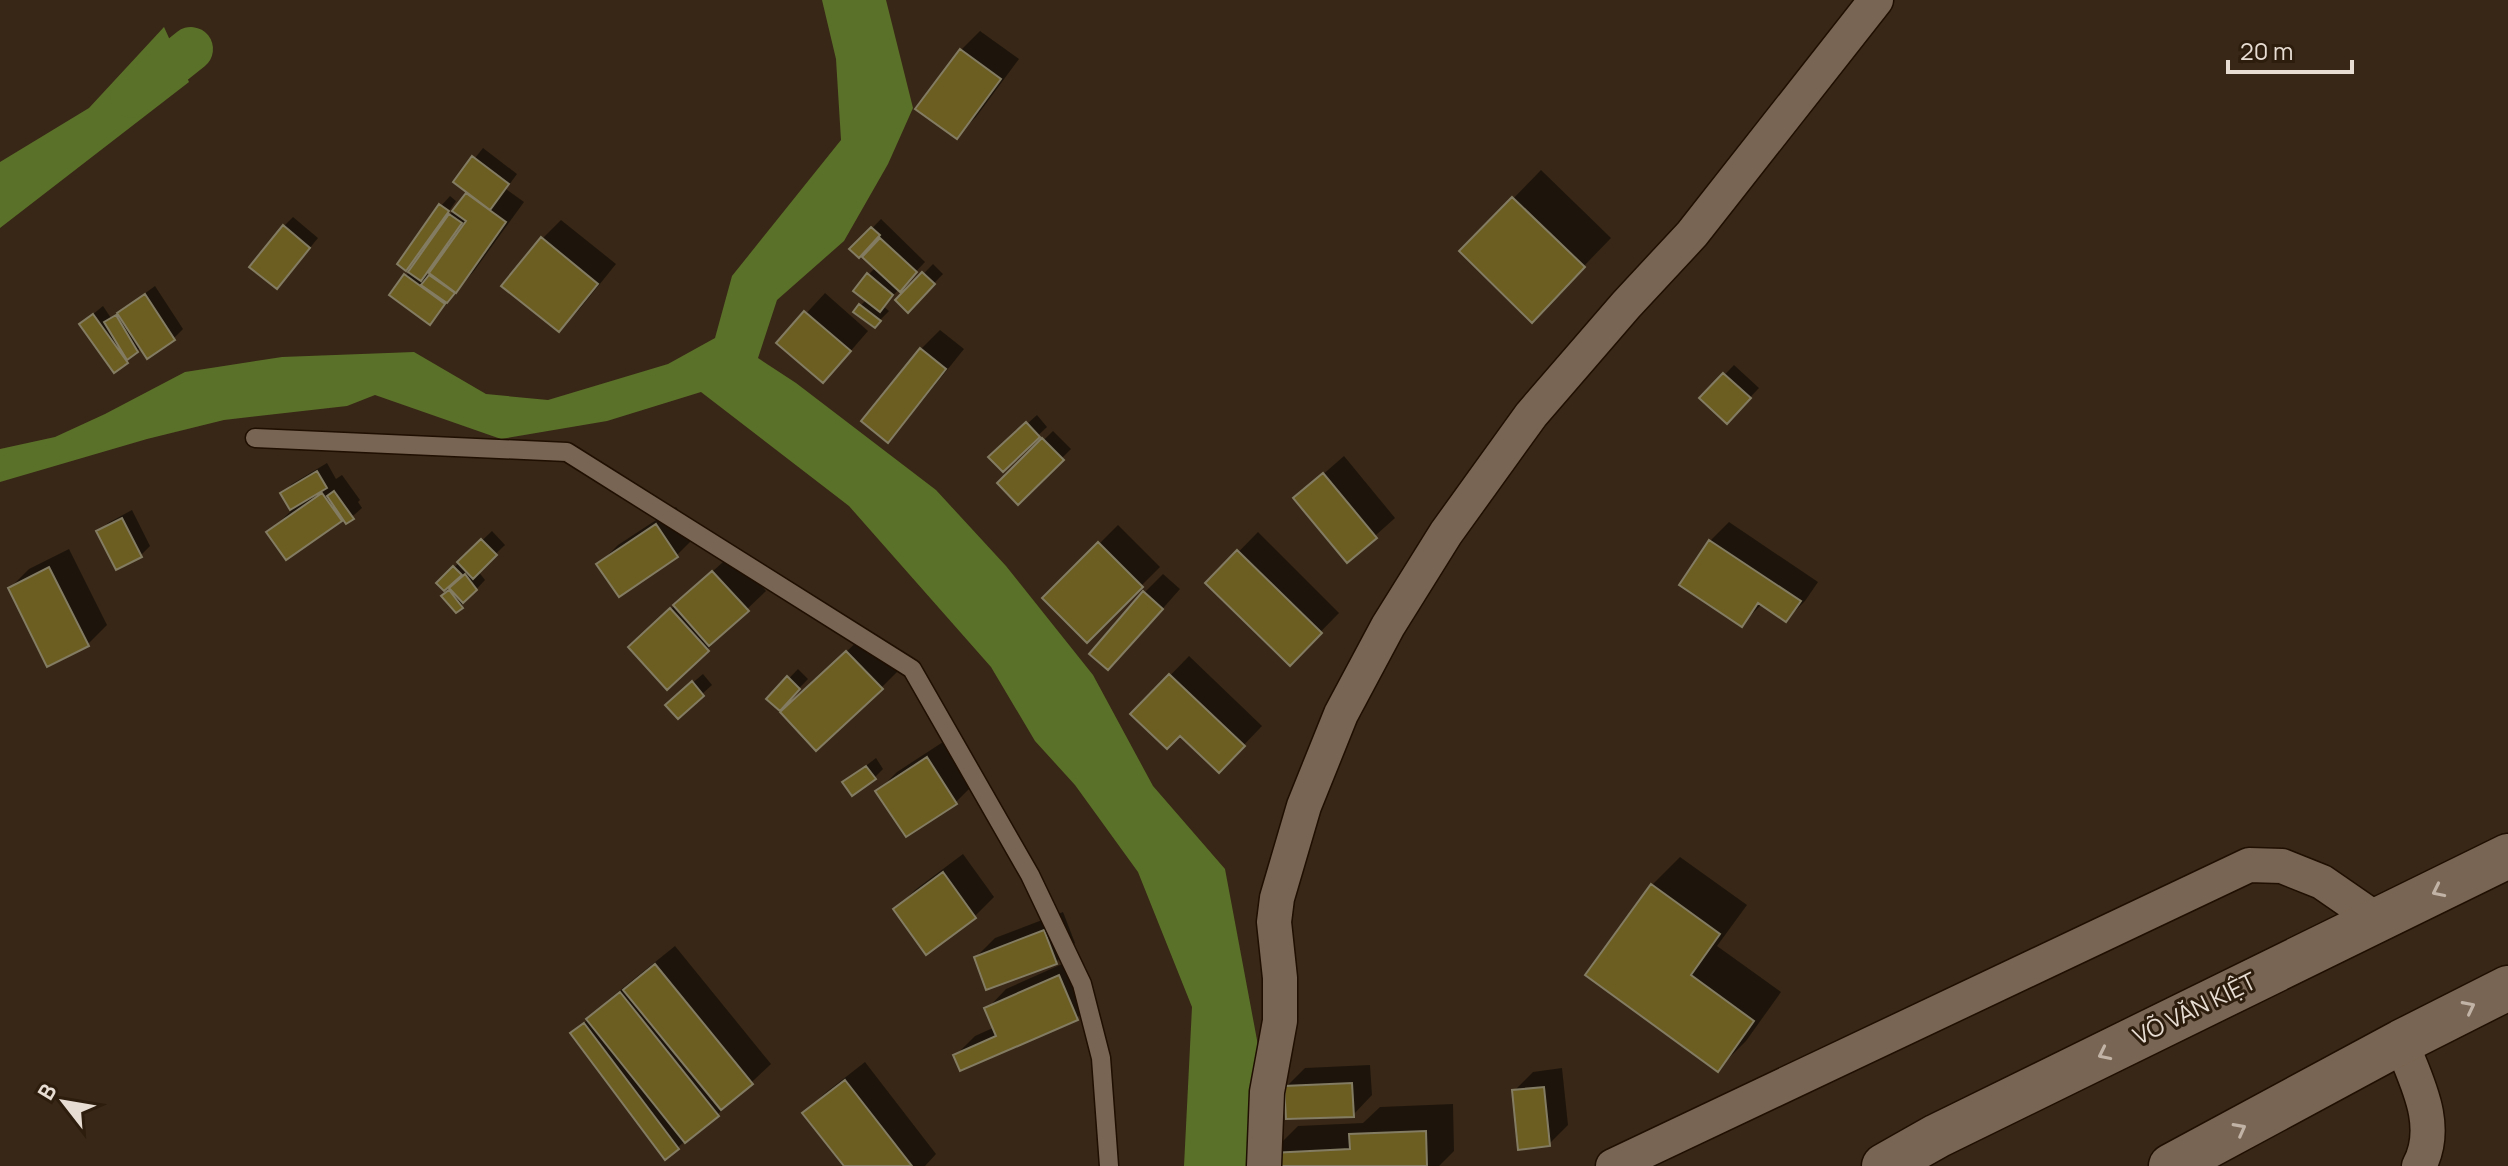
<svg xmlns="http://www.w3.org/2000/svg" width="2508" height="1166" viewBox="0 0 2508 1166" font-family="Manrope,sans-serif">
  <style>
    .water { fill: #5a712a }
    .shadow { fill: #0007; fill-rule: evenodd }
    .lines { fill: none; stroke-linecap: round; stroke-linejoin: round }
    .canal { stroke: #5a712a; stroke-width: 44 }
    .building { fill: #6c5d21; stroke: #837c63; stroke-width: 2 }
    .lane-casing { stroke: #1f0f02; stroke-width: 21 }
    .street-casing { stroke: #1f0f02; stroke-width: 37 }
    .secondary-casing { stroke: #1f0f02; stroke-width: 47 }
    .lane { stroke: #796553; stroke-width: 18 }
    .street { stroke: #796553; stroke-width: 34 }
    .secondary { stroke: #796553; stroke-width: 44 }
    .oneway { stroke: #c1b3a6 }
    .labels { text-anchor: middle; stroke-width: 6; stroke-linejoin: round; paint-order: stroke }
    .street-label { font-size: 24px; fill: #e8ddd3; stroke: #2d1d0d }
  </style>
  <rect width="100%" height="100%" fill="#382716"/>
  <!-- water -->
  <path class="water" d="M822,0H886L913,108L888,164L844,241L777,300L758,358L796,383L936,490L1006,566L1093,675L1153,786L1225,869L1260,1056L1259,1166H1184L1192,1007L1138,872L1075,785L1035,741L991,667L849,506L701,392L607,421L501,439L375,395L347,406L224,420L147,439L0,482V449L55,437L105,414L185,372L282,357L414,352L486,394L548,400L668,364L715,338L732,276L841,140L836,59Z
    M164,27L189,82L0,228V162L89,108Z"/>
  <!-- shadow -->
  <path class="shadow" d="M980,31L1019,59L976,117L957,136L961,50Z
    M483,148L517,174L506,189L524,202L474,271L430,322L406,276L422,255L420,254L406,268L441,206L450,196L456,201L445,217L447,218L470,192L456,182ZM434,265L436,266L429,277L425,274Z
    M1541,170L1611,238L1559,292L1462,251Z
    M293,217L318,238L286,277L284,226Z
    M881,219L925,262L883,306L889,311L875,325L860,306L867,299L868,275L876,267L865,257L878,239L876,237L852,249Z
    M561,220L616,264L578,311L559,330L542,239Z
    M933,264L943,274L908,310L898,300Z
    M155,286L183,329L174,338L148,356L142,346L127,361L81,324L103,306L111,318Z
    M825,293L868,331L842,361L779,343Z
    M940,330L964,349L906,421L887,440L921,349Z
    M1734,365L1759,388L1736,412L1702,398Z
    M1037,415L1047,427L1003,469L1000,448Z
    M1053,431L1071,449L1018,502L1000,483Z
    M1344,456L1395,518L1347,561L1296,498Z
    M327,463L336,479L342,475L360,500L358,502L362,508L347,521L343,516L341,519L269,532L292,510L282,493L292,484Z
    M676,507L696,536L677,555L599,564L618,545Z
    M132,510L150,546L141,555L99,532L108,523Z
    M1729,522L1818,582L1805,601L1786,620L1762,604L1742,624L1710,541Z
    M1118,525L1160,567L1087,640L1045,598Z
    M492,531L505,545L478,571L485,580L456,611L444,596L452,588L449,584L438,583Z
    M1258,532L1339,613L1290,663L1208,583Z
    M69,549L107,625L88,644L10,588L29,569Z
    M733,553L766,591L725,630L726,631L707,650L650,628Z
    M1163,574L1180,589L1127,649L1144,593Z
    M866,633L900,669L881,688L802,694Z
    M1189,656L1262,726L1219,771L1180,734L1133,714Z
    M798,669L808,679L780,708L769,699Z
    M703,674L712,685L678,716L677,696Z
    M946,740L975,783L956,802L878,791L897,772Z
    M876,758L883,769L874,778L845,782Z
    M963,854L994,897L975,916L927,952L896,909L915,890Z
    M1680,857L1747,905L1717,946L1781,992L1746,1041L1718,1069L1652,885Z
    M1063,912L1075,943L1056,962L976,957L995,938Z
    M675,946L771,1064L718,1114L677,1148L573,1034L608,1000Z
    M1078,957L1096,999L1077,1018L955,1056L975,1036L995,1027L987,1009L1006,989Z
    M865,1062L936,1154L925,1166H846L805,1113L824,1094Z
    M1370,1065L1372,1095L1353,1115L1286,1087L1305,1068Z
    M1562,1068L1568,1125L1549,1144L1514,1091L1533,1072Z
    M1453,1104L1454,1151L1439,1166H1270V1154L1298,1126L1363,1123L1380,1107Z"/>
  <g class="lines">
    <!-- canal -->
    <path class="canal" d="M132,96L191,49"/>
  </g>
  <!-- building -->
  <path class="building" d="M960,49L1001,79L957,139L915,109Z
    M472,156L509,184L490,210L453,182Z
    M466,193L506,222L456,293L429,273L466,221L452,211Z
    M1512,197L1585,267L1532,323L1459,251Z
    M439,204L449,211L406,271L397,264Z
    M449,214L462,223L421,281L408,272Z
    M283,225L310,248L277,289L249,267Z
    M871,227L880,235L859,258L849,249Z
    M541,237L598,284L559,332L501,286Z
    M880,238L917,272L900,292L862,257Z
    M922,272L935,284L908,313L895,300Z
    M867,273L893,295L880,312L853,291Z
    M404,274L445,304L430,325L389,295Z
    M429,275L455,293L447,303L421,285Z
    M145,294L175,340L147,359L117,313Z
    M859,304L881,321L875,328L853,312Z
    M804,311L851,351L823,383L776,343Z
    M93,314L128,363L114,373L79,324Z
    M116,315L138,352L127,360L104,322Z
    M920,348L946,369L888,443L861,421Z
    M1723,373L1751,398L1727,424L1699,398Z
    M1026,422L1040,437L1003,472L988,457Z
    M1042,438L1064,460L1018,505L997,483Z
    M317,471L327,488L290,510L280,493Z
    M1323,473L1377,538L1347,563L1293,498Z
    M334,491L354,519L346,524L327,496Z
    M322,493L342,521L286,560L266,532Z
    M122,518L142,557L116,570L96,531Z
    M656,524L678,557L619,597L596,564Z
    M481,539L497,555L473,579L457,562Z
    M1709,540L1801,601L1786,622L1758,603L1742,627L1679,585Z
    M1098,542L1143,587L1087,643L1042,598Z
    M1237,550L1322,633L1290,666L1205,583Z
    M453,566L462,575L444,591L436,583Z
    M49,567L89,646L47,667L8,588Z
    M712,571L749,611L709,646L673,605Z
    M465,574L477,590L463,603L449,588Z
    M449,590L463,608L456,613L441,596Z
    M1143,591L1163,609L1108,670L1089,654Z
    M670,608L709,651L667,690L628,647Z
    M846,651L883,689L816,751L780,712Z
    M1169,674L1245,746L1219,773L1180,736L1167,749L1130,714Z
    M787,676L800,689L780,711L766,699Z
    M692,681L704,696L678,719L665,705Z
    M927,757L957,804L906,837L875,791Z
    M866,766L876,779L852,796L842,782Z
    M943,872L976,918L926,955L893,909Z
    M1651,884L1720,934L1691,975L1754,1021L1718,1072L1585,975Z
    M1044,930L1057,964L986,990L974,957Z
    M655,964L753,1084L721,1110L623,990Z
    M1059,975L1078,1020L960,1071L953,1055L996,1036L984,1008Z
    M620,992L719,1116L685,1143L586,1019Z
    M584,1023L679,1149L665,1160L570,1033Z
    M845,1080L912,1166H844L802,1113Z
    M1352,1083L1354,1117L1286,1119L1284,1086Z
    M1544,1087L1550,1146L1518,1150L1512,1090Z
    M1426,1131L1427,1166H1268V1153L1350,1149L1349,1134Z"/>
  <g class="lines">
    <defs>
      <path id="lane" d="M255,438L567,452L912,669L1030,875L1082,984L1101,1058L1109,1166"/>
      <path id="street" d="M2401,1042C2416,1081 2441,1125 2419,1166
        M1264,1166L1267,1092L1280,1021V978L1274,922L1277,898L1304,806L1341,714L1388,626L1446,533L1531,415L1626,305L1692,234L1876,0
        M1613,1166L2249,865L2282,866L2322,882L2377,920"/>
      <path id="secondary" d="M1884,1166L1937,1136L2508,856
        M2171,1166L2401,1042L2508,988"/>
    </defs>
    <!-- lane casing -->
    <use href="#lane" class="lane-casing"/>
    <!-- street casing -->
    <use href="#street" class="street-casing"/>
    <!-- secondary casing -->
    <use href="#secondary" class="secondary-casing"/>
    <!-- lane -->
    <use href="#lane" class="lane"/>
    <!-- street -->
    <use href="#street" class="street"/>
    <!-- secondary -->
    <use href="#secondary" class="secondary"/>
  </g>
  <!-- one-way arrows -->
  <defs><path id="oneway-chevron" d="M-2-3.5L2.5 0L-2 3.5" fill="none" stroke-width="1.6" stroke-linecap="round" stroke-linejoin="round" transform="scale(2)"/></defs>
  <g class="oneway">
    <use href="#oneway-chevron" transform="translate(2438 891) rotate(154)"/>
    <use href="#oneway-chevron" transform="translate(2469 1007) rotate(-27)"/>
    <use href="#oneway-chevron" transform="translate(2104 1054) rotate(154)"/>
    <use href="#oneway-chevron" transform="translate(2240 1129) rotate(-28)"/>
  </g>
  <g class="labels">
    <!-- street labels -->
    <g class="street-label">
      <text transform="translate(2195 1009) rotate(-26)" y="8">VÕ VĂN KIỆT</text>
    </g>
  </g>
  <!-- north arrow -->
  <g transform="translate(64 1102) rotate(301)" stroke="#2d1d0d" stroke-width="6" paint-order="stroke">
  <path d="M0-6L14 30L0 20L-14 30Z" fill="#e8ddd3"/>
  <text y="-12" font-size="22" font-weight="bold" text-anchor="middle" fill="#e8ddd3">B</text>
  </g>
  <!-- scale -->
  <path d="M2228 60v12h124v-12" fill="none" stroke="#e8ddd3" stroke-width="4"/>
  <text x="2240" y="60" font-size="24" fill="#e8ddd3" stroke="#2d1d0d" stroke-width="6" paint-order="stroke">20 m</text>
</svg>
